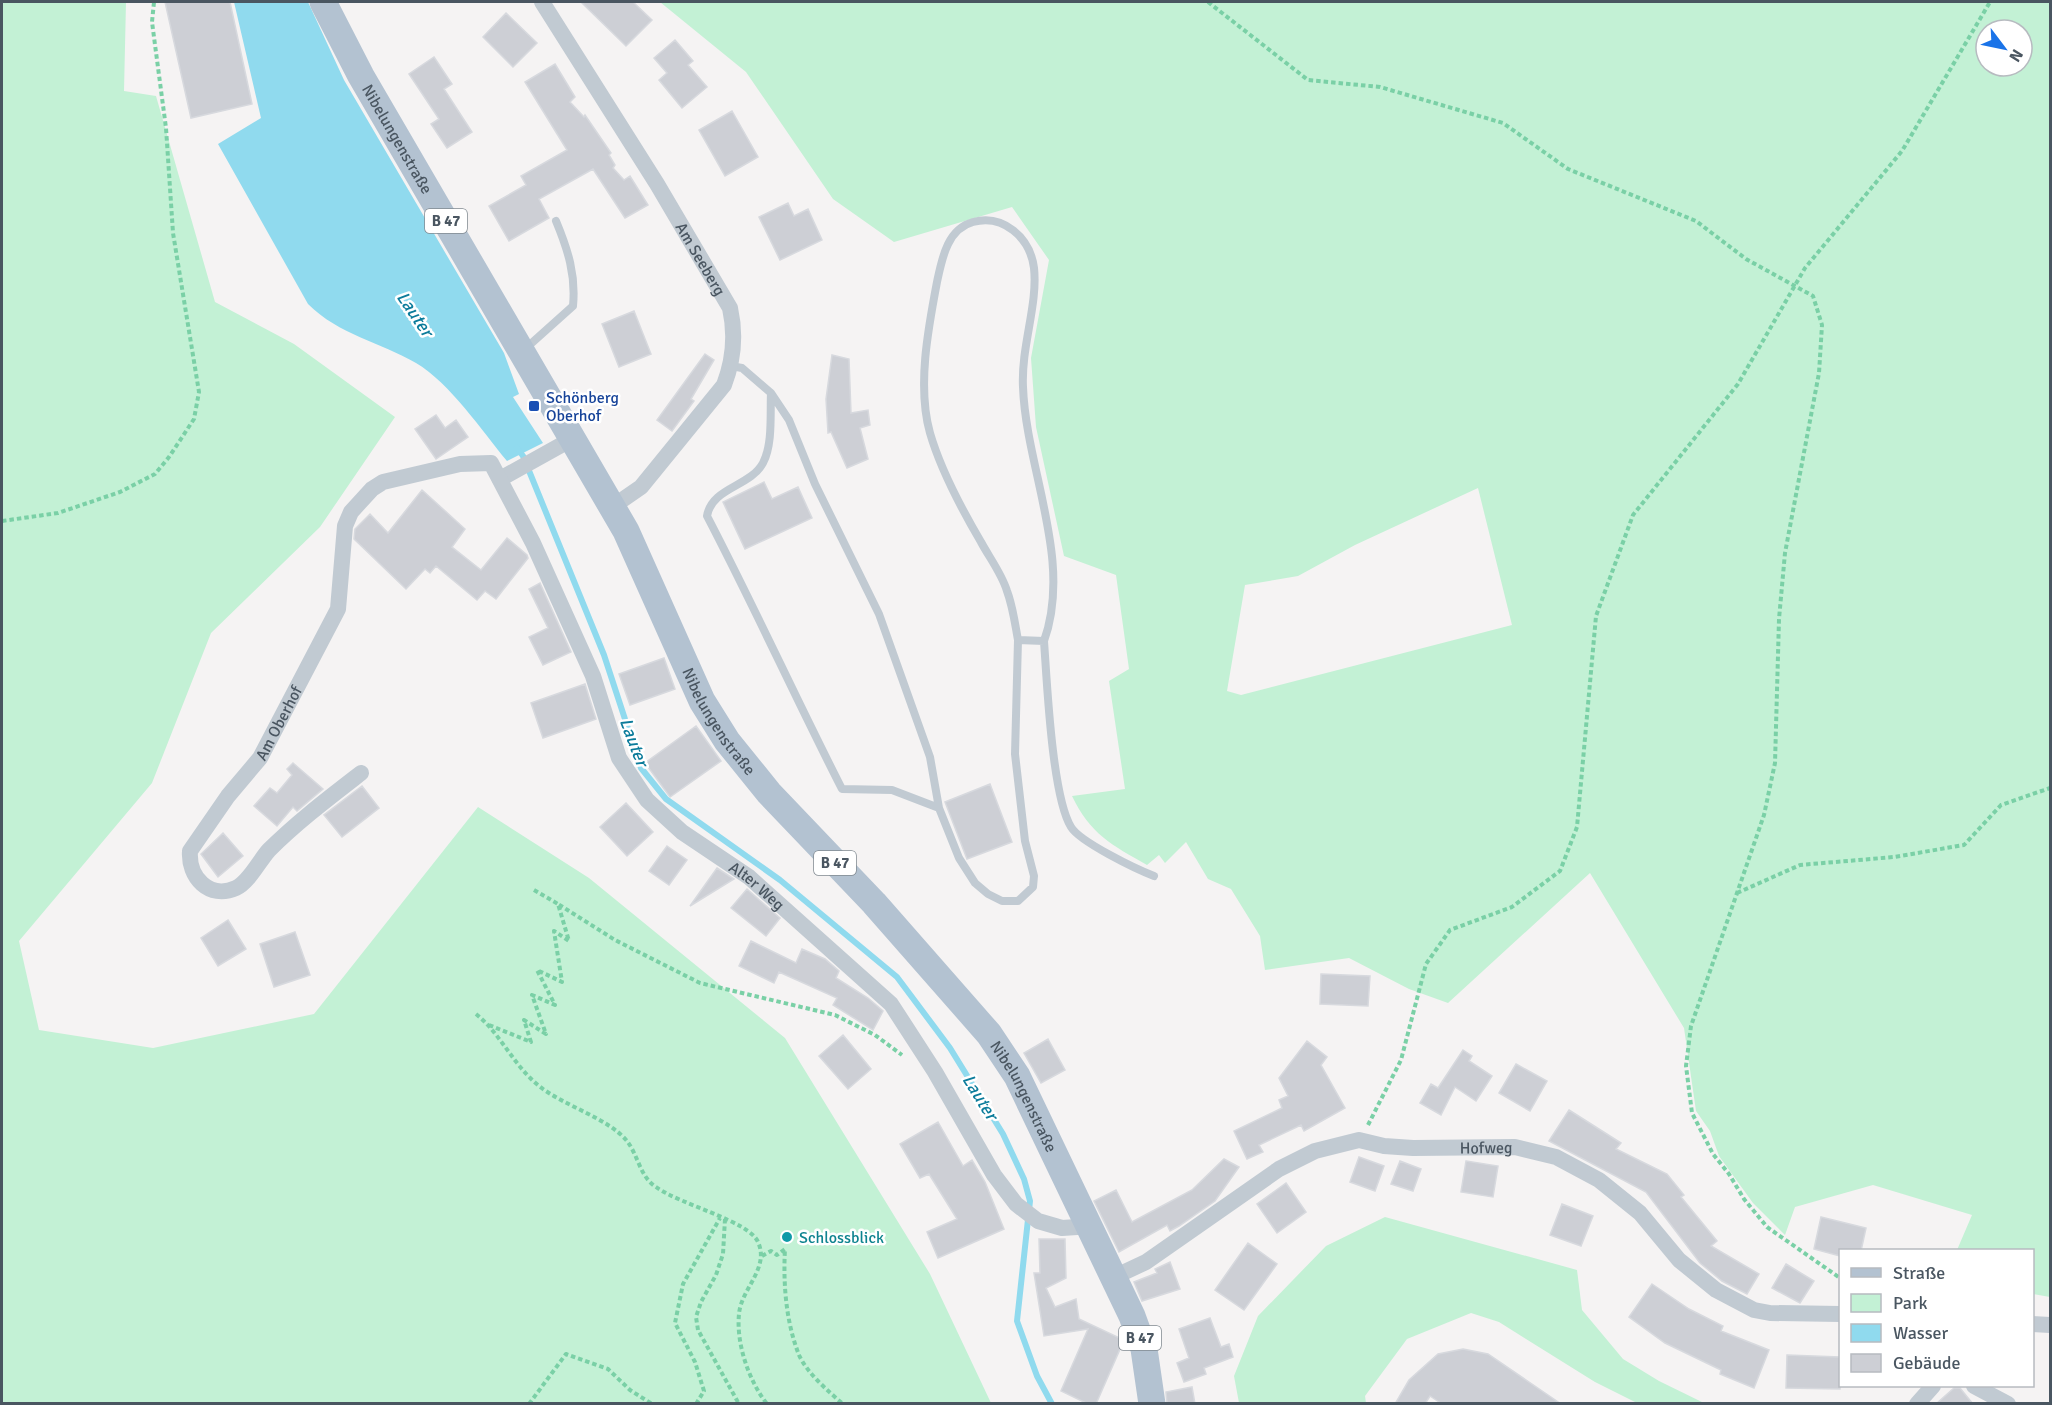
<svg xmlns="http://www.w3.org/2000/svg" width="2052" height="1405" viewBox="0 0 2052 1405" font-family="Signika,sans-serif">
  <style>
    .green { fill: #c3f1d5; fill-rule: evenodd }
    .water { fill: #90daee }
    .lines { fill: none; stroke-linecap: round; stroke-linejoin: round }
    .stream { stroke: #90daee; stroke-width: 6 }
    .building { fill: #cdcfd5; stroke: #d7d9de; stroke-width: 1.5 }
    .path { stroke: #7ad0a6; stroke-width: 4; stroke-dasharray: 4.5 3; stroke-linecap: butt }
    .lane { stroke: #c1cad2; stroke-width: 8 }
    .street { stroke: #c1cad2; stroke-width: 16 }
    .primary { stroke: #b3c2d1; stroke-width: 27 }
    .transit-dot { fill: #1a4fb4; stroke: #fff; stroke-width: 2 }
    .culture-dot { fill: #0f9aa8; stroke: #fff; stroke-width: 2 }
    .labels { text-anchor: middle; stroke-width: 5; stroke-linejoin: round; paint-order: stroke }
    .shield { fill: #fff; stroke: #808990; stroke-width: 1.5 }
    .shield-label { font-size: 15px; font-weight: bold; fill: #4a5661 }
    .street-label { font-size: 16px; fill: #4a5661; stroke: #fff }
    .transit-label { font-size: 16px; fill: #164399; stroke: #fff; text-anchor: start }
    .culture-label { font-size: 16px; fill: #0d838f; stroke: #fff; text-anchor: start }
    .water-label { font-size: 18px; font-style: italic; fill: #0c7c9b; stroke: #fff }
  </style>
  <rect width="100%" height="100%" fill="#f5f3f3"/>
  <!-- green -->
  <path class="green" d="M2,2H126L124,91L156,96L215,302L294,344L395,417L320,527L211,633L152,783L19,941L39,1030L153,1048L314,1014L478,807L589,878L785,1038L930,1274L991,1403H2Z
    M660,2H2050V1297L2033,1294L2032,1250H1957L1972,1215L1873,1185L1795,1207L1785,1235L1753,1203L1719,1156L1710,1131L1696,1111L1684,1028L1590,873L1448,1003L1409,989L1349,958L1265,970L1260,936L1231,889L1208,879L1186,842L1165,863L1159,855L1147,865C1112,845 1090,834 1072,796L1125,789L1109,681L1129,669L1116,575L1064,556L1036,427L1031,358L1049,260L1012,207L894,242L833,199L746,72ZM1986,30H2022V66H1986ZM1478,488L1512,625L1241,695L1227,691L1245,585L1298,576L1355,545Z
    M1385,1217L1577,1270L1582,1310L1623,1359L1659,1381L1704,1403H1637L1595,1382L1499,1322L1471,1313L1407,1339L1365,1396L1366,1403H1239L1234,1376L1258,1316L1326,1246Z"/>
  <!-- water -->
  <path class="water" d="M234,2H308L344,80L504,353L519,394L513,397L543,443L507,461C482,431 450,383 416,363C380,342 339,335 308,304L218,144L261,118Z"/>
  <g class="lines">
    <!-- stream -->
    <path class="stream" d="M517,448L523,456L604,655L641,768L666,799L780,880L897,977L950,1048L1003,1134L1024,1179L1030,1201L1017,1321L1037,1376L1052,1404"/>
  </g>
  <!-- building -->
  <path class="building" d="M165,2H230L252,104L191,118Z
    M581,2H633L652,20L626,46Z
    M506,13L537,43L513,67L483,37Z
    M675,40L693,61L688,65L707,87L682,108L659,80L667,73L654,58Z
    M434,57L452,84L444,89L472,132L447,148L431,124L439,119L409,74Z
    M555,64L575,97L570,102L584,117L585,115L611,153L609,155L615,165L613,168L624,180L630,176L648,205L625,218L593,169L539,199L549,218L509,241L489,206L526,185L521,176L567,150L525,82Z
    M732,111L758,157L725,176L699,130Z
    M788,203L794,216L808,209L822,240L780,260L759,217Z
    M634,311L651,354L619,367L602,324Z
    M705,354L714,360L691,399L694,401L672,431L657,420Z
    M832,355L849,359L851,413L868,410L870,425L860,428L868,459L847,468L831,432L828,433L826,399Z
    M436,415L445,428L456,420L468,437L436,459L415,429Z
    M764,482L772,499L798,487L812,518L745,549L723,502Z
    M422,490L465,529L452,547L481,570L507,538L527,555L528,558L496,599L485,591L477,600L436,566L430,573L425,569L406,589L354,539L355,529L370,514L388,533Z
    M540,583L571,652L543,665L529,637L548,628L529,589Z
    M664,658L675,689L630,705L619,674Z
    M585,684L596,719L543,738L531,703Z
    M696,726L721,761L670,797L645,763Z
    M293,763L323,789L297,811L293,807L277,826L254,806L270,788L277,793L292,775L287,769Z
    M990,784L1012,842L967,859L945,802Z
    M362,786L379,808L342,837L324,815Z
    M626,803L653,832L627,856L600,827Z
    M223,833L243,856L218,877L201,854Z
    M667,846L687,860L669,885L649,871Z
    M717,868L734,879L690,906Z
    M747,889L780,918L766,936L731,908Z
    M228,920L246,949L218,966L201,938Z
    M295,932L310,975L274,987L260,944Z
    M751,941L796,963L802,949L825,959L839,971L836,978L868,998L883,1011L873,1030L833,1005L837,998L779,972L774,983L739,966Z
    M1321,974L1370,976L1368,1006L1320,1004Z
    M843,1035L871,1069L848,1089L819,1056Z
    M1048,1039L1065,1070L1041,1083L1024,1053Z
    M1307,1041L1327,1057L1321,1065L1345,1108L1304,1131L1301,1125L1259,1145L1263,1152L1247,1159L1234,1131L1282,1108L1279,1100L1288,1096L1279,1078Z
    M1463,1050L1472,1056L1469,1061L1492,1076L1476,1101L1455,1087L1441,1115L1420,1103L1431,1084L1438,1088Z
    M1516,1064L1547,1081L1530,1111L1499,1093Z
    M1569,1110L1621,1143L1616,1149L1667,1174L1684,1195L1681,1197L1717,1241L1711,1246L1759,1274L1747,1294L1722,1281L1700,1263L1646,1192L1549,1141Z
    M938,1122L963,1166L972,1160L985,1182L1004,1229L938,1258L927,1232L957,1219L929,1174L920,1178L900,1144Z
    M1359,1157L1384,1166L1375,1191L1350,1182Z
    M1224,1159L1239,1167L1215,1201L1179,1226L1170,1231L1167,1225L1119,1252L1094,1201L1116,1190L1132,1222L1192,1190Z
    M1400,1161L1421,1169L1413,1191L1391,1184Z
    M1466,1161L1498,1166L1493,1197L1461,1192Z
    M1286,1183L1306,1212L1277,1233L1257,1204Z
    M1562,1204L1593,1216L1581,1246L1550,1235Z
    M1821,1217L1866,1228L1861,1251H1840V1256L1814,1249Z
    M1039,1239H1065L1066,1278L1046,1288L1055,1307L1076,1299L1079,1319L1124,1340L1096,1404H1088L1061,1391L1088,1329L1044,1336L1034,1273H1040Z
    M1248,1243L1277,1264L1244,1310L1215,1290Z
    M1170,1262L1180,1289L1142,1301L1134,1282L1157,1273L1155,1269Z
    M1786,1264L1814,1281L1800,1303L1772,1288Z
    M1652,1284L1689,1309L1723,1326L1721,1331L1769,1350L1754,1388L1720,1374L1721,1370L1665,1343L1629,1317Z
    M1210,1318L1221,1347L1229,1344L1233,1357L1204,1368L1206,1374L1184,1382L1177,1363L1189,1358L1179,1329Z
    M1463,1349L1488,1354L1561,1404H1442L1430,1396L1425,1404H1395L1409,1380L1438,1354Z
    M1787,1355L1840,1357V1389L1786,1388Z
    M1192,1387L1195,1404H1167L1166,1392Z
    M1954,1388H1960L1973,1404H1936Z"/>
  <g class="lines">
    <!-- path -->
    <path class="path" d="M1208,2L1308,80L1380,87L1503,123L1568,169L1696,221L1746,259L1813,296L1822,325L1819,373L1785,553L1779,619L1775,763L1764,815L1691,1026L1686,1066L1692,1113L1713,1154L1729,1174L1744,1199L1767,1227L1840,1278
      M2,521L58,513L120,492L155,474L169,457L194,419L199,392L173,233L166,128L152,22L154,2
      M534,890L558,904
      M1737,893L1800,865L1894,857L1964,845L2001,805L2050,788
      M476,1014C501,1034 513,1065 539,1086C564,1106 608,1118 627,1141C638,1155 640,1177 656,1187C681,1205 749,1221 758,1242C770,1268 741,1289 739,1314C736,1344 749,1381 767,1404
      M489,1025L531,1042L524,1020L546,1034L532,995L555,1005L537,970L562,982L554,931L569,941L558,904L615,940L700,983L835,1015L875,1035L902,1055
      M1368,1125L1401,1060L1426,964L1450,930L1512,907L1560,871L1577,827L1596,616L1633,515L1738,384L1805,268L1902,151L1990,2
      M725,1219L723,1254L716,1275L701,1302L696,1317L698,1330L739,1404
      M762,1256L771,1251L777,1255L785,1249C783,1284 786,1322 799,1355C807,1373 828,1391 843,1404
      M529,1404L566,1354L608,1369L630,1390L652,1404
      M696,1404L704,1391L695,1362L675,1323L683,1284L720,1218"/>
    <!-- lane -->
    <path class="lane" d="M525,349L573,306C576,275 568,250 556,221
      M731,366L742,368L771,393C770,414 773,444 763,463C750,487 712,487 707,516C754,606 796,699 842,789L892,790L939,808
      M771,393L789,420L815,484L879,614L930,757L939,808L959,858L975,883L988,894L1002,901H1018L1033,887L1034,876L1025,841L1015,754L1018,640L1044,641C1073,560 1026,469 1023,387C1021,346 1038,305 1034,268C1030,237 1003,214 973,222C947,229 942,259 937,282C928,329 917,387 930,433C941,471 961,508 981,542C989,557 1002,574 1007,591C1013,607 1015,624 1018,640
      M1044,641C1047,682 1052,796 1071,827C1080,842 1136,869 1154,876"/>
    <!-- street -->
    <g class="street">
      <path id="s1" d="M542,2L657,184L730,308C736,335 734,359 724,385L641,487L612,507"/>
      <path d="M500,479L572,439"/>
      <path id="s2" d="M361,773C330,797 297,822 269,850C259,861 249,882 236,888C209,900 188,877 190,851L228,796L260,758L338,609L345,526L351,512L372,489L383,482L460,464L491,463L533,543L593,676L619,758L647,800L682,832L749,877L891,1004L935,1072L994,1175L1016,1204L1038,1221L1062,1228L1077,1227L1087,1222"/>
      <path id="s3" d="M1114,1277L1146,1262L1279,1169L1315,1151L1359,1140L1384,1146L1413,1148L1515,1147L1556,1157L1599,1180L1640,1213L1679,1260L1716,1290L1754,1310L1770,1313L1840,1314"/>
      <path d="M2032,1324L2050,1325"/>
      <path d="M1974,1386L2008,1404"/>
      <path d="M1917,1404L1933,1386"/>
    </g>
    <!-- primary -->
    <path class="primary" id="s4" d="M323,2L361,76L626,531L702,701L727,741L769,793L874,903L989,1034L1017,1076L1132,1316L1144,1349L1152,1404"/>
  </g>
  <!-- markers -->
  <rect class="transit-dot" x="528" y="400" width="12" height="12" rx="3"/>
  <circle class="culture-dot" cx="787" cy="1237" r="6"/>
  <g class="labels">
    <!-- shield labels -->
    <g class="shield">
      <rect x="425" y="209" width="42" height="24" rx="4.5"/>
      <rect x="814" y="851" width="42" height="24" rx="4.5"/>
      <rect x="1119" y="1326" width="42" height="24" rx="4.5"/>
    </g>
    <g class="shield-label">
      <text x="446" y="226">B 47</text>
      <text x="835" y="868">B 47</text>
      <text x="1140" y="1343">B 47</text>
    </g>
    <!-- street labels -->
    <g class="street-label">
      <text dy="6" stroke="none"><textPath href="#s4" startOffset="156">Nibelungenstraße</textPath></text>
      <text dy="6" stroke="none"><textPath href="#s1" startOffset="302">Am Seeberg</textPath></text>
      <text dy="6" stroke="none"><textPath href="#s4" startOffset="822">Nibelungenstraße</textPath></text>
      <text dy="6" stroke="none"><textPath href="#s2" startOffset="399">Am Oberhof</textPath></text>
      <text dy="6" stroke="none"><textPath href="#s2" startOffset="1293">Alter Weg</textPath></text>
      <text dy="6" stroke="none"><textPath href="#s4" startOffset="1308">Nibelungenstraße</textPath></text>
      <text dy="6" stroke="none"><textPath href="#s3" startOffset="411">Hofweg</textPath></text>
    </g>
    <!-- transit labels -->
    <g class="transit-label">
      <text x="546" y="403">Schönberg<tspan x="546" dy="18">Oberhof</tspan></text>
    </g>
    <!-- culture labels -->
    <g class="culture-label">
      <text x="799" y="1243">Schlossblick</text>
    </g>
    <!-- water labels -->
    <g class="water-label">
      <text transform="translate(415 314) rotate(56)" y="6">Lauter</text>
      <text transform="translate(634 742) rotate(69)" y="6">Lauter</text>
      <text transform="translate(980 1097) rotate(58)" y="6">Lauter</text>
    </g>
  </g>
  <!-- border -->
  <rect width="2052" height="1405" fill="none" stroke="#4a5661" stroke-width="6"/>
  <!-- legend -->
  <rect x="1839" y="1249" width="195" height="138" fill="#ffffff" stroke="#b7bbc0" stroke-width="1.5"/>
  <rect x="1851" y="1268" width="30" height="9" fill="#b3c2d1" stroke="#b7bbc0" stroke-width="1.5"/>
  <text x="1893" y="1279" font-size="18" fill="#4a5661">Straße</text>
  <rect x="1851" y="1294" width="30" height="18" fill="#c3f1d5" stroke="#b7bbc0" stroke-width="1.5"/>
  <text x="1893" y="1309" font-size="18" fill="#4a5661">Park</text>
  <rect x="1851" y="1324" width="30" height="18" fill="#90daee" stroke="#b7bbc0" stroke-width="1.5"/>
  <text x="1893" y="1339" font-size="18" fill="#4a5661">Wasser</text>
  <rect x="1851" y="1354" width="30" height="18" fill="#cdcfd5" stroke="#b7bbc0" stroke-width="1.5"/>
  <text x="1893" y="1369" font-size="18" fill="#4a5661">Gebäude</text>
  <!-- north arrow -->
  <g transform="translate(2004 48) rotate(122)"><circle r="28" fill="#ffffff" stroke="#b7bbc0" stroke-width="1.5"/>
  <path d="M0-4.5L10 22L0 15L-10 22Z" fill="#1a73e8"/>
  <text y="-9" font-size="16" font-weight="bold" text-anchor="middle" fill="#4a5661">N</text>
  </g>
</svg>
